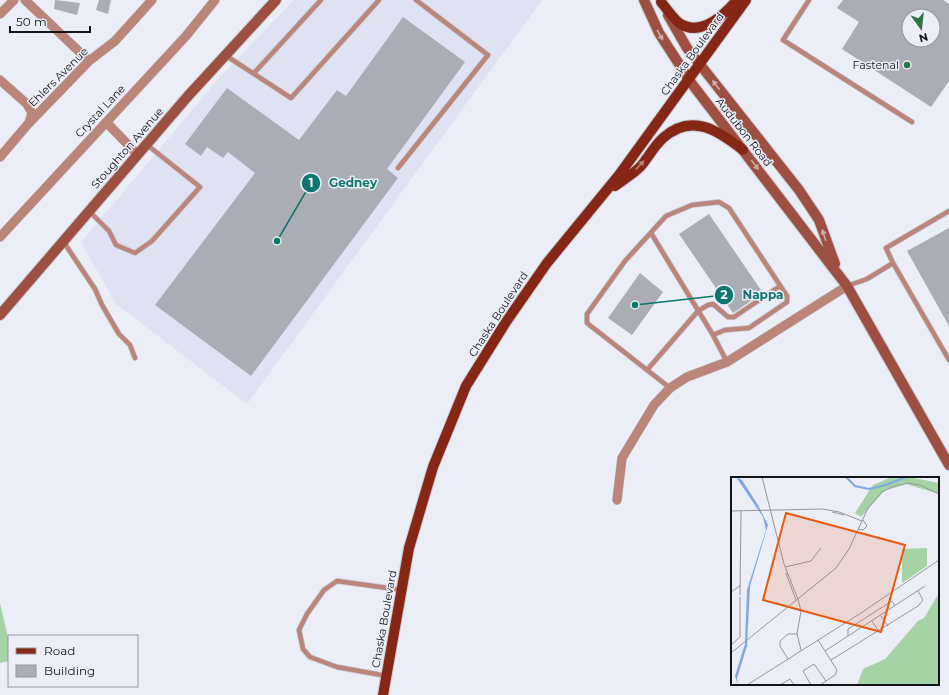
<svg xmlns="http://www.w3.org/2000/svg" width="949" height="695" viewBox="0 0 949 695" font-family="Montserrat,sans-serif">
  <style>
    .built { fill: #dfe2f3 }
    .green { fill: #a6d3a6 }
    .building { fill: #abadb6; fill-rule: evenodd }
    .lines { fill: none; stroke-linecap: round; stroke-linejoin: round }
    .lane-casing { stroke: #c8cad3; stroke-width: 6 }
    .street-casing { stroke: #c8cad3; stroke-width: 10 }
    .secondary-casing { stroke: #c8cad3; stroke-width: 12 }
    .primary-casing { stroke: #c8cad3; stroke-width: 12 }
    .lane { stroke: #bb8579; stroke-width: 4.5 }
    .street { stroke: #bb8579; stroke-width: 9 }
    .secondary { stroke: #9d5041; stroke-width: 10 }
    .primary { stroke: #852714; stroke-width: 10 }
    .oneway { fill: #ccaeae }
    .oneway2 { fill: #b3807a }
    .poi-dot { fill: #2c7645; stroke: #ebedf7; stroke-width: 1.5 }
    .labels { text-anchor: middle; stroke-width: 3; stroke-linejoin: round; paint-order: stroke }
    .street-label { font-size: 11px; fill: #131417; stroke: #ebedf7 }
    .poi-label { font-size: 11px; fill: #131417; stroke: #ebedf7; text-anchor: end }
    .inset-river { fill: none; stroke: #7ca9e1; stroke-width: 2 }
    .inset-road { fill: none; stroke: #95969d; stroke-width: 1 }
    .view { fill: #e8590c; fill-opacity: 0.15; stroke: #e8590c; stroke-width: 2 }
    .inset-edge { fill: none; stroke: #131417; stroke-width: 2 }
    .leader { fill: none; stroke: #0f766e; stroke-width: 1.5 }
    .callout-dot { fill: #0f766e; stroke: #ebedf7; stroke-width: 1.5 }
    .mark-label { font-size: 12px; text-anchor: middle; font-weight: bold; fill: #fff }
    .callout-label { font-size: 12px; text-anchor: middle; font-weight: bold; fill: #0f766e; stroke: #ebedf7; stroke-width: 3; stroke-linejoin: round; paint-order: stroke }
  </style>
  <rect width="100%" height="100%" fill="#ebedf7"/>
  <!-- built -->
  <path class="built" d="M294,0H542L247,404L116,304L81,242L221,76Z"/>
  <!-- green -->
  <path class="green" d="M0,603L9,642V661L0,663Z"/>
  <!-- building -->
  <path class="building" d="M55,0L80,3L77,15L54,9Z
    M99,0H111L108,14L96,10Z
    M843,0H943L949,4V81L931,107L842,49L859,22L837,8ZM909,16H933V40H909Z
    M403,17L465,62L387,169L398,178L251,376L155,305L255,173L228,152L223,158L207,147L201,156L185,144L227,88L299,140L337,90L346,96Z
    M709,214L763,293L733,313L679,234Z
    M949,228V326L907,251Z
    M640,273L663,292L632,335L608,318Z"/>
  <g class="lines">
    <defs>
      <path id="lane" d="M809,0L783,40L912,122
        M225,55L291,98L379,0
        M254,73L321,0
        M398,168L488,55L416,0
        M89,211L109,231L116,245L135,253L152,241L200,187L146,144
        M651,233L713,335
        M63,241L95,289L102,305L119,334L130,345L135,358
        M893,263L886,248L949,211
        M847,286L867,279L893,263L949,360
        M647,370L698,311L708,305L713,304L728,317H734L780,286
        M670,388L587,323V314L625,261L666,216L692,205L719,202L729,208L787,296V302L749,328L725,330L713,335L727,362
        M387,676L337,667L310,657L303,649L299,630L307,614L324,590L337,581L402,590"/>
      <path id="street" d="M25,0L89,61
        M0,14L14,0
        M0,80L27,104L32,113L29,123
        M106,122L137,154
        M0,157L28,124L89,61L115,41L152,0
        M0,237L186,36L215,0
        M617,500L622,458L654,405L670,388L687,377L727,362L847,286"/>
      <path id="secondary" d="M644,0L659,33L692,84L847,286L949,465
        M668,15L687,48L799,190L819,220L835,264
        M0,315L188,96L276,0"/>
      <path id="primary" d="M661,2C667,9 672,17 679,23C701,38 724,15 737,0
        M615,186C623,180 633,174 640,167C648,158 654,146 663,138C692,112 719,131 743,150
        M383,695L409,548L433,467L466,386L506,322L547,263L619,175L746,0"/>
    </defs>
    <!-- lane casing -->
    <use href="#lane" class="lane-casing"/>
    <!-- street casing -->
    <use href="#street" class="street-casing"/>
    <!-- secondary casing -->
    <use href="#secondary" class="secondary-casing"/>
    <!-- primary casing -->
    <use href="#primary" class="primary-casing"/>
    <!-- lane -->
    <use href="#lane" class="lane"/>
    <!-- street -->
    <use href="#street" class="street"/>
    <!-- secondary -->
    <use href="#secondary" class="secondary"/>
    <!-- primary -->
    <use href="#primary" class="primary"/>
  </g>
  <!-- one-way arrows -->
  <defs><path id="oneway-solid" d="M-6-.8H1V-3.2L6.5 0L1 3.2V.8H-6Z"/></defs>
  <g class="oneway">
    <use href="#oneway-solid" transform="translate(660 35) rotate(60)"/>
    <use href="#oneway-solid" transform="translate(716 85) rotate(-127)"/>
    <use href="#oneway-solid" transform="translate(755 165) rotate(53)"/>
    <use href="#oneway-solid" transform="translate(824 235) rotate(-108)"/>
  </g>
  <use class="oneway2" href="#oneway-solid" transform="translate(640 165) rotate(-47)"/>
  <!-- markers -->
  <circle class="poi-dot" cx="907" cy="65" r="4"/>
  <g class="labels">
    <!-- street labels -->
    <g class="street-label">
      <text transform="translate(692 54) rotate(-54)" y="4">Chaska Boulevard</text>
      <text transform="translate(58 77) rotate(-45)" y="4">Ehlers Avenue</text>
      <text transform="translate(100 111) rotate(-47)" y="4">Crystal Lane</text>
      <text transform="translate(744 132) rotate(52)" y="4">Audubon Road</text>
      <text transform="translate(127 148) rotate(-49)" y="4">Stoughton Avenue</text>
      <text transform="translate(498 314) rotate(-57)" y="4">Chaska Boulevard</text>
      <text transform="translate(384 619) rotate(-80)" y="4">Chaska Boulevard</text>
    </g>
    <!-- poi labels -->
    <g class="poi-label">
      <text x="899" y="69">Fastenal</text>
    </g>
  </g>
  <!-- overview -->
  <g transform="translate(731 477)">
    <rect width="208" height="208" fill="#ebedf7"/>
    <path d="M161,0H178L208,6V17L175,7L153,14L130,40L124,36L142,8ZM196,71V89L171,106V72ZM208,116V208H126L132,192L154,182L187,144L193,141Z" fill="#a6d3a6"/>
    <path d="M5,0L11,3L27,28L37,48L19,109L16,169L6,201L7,208L4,199L14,167L16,113L35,53L32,40Z" fill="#7ca9e1"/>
    <path class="inset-river" d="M115,0L124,9L138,12L155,8L175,0"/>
    <path class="inset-road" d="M31,0L53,87L67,122M0,34L92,32L108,35L131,44M101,35L113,38M127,52L132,53L136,49L132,43M54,90L80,84L90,71M55,96L65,123M0,115L10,108M9,118L10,34M67,122L70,134L66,157L70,173M150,139L157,149M141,144L148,155M117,159V152L161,124L164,129M87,163L106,193L104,198L89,208M0,168L9,160V120M94,174L194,109M0,176L105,91L118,72L137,31L151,15L161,10L177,6L189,8L208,17M57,182L49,169V164L57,157H66M100,183L187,129L192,123L187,114M16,208L130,136L208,83M49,208L59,202L63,208M80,208L72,194L83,187L95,204"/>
    <path class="view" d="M55,36L174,68L150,155L32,123Z"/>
    <rect width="208" height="208" class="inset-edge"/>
  </g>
  <!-- callouts -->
  <path class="leader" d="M277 241L311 183M635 305L724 295"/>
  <g class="callout-dot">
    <circle cx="277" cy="241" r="4"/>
    <circle cx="635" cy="305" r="4"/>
    <circle cx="311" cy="183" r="10"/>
    <circle cx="724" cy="295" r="10"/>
  </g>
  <g class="mark-label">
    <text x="311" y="187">1</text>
    <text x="724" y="299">2</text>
  </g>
  <g class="callout-label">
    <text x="353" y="187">Gedney</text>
    <text x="763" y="299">Nappa</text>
  </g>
  <!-- legend -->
  <rect x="8" y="635" width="130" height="52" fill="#ebedf7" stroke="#95969d"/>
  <rect x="16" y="648" width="20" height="6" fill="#852714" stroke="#95969d"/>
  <text x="44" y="655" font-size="12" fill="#131417">Road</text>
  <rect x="16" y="665" width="20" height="12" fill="#abadb6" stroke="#95969d"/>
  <text x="44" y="675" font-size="12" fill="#131417">Building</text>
  <!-- north arrow -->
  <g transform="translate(921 28) rotate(165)"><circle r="19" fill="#ebedf7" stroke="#95969d"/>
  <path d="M0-3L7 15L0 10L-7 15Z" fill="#2c7645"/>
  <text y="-6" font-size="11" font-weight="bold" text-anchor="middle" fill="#131417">N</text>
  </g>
  <!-- scale -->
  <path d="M10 26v6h80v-6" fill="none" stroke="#131417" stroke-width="2"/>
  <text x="16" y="26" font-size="12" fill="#131417" stroke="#ebedf7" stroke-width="3" paint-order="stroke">50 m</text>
</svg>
